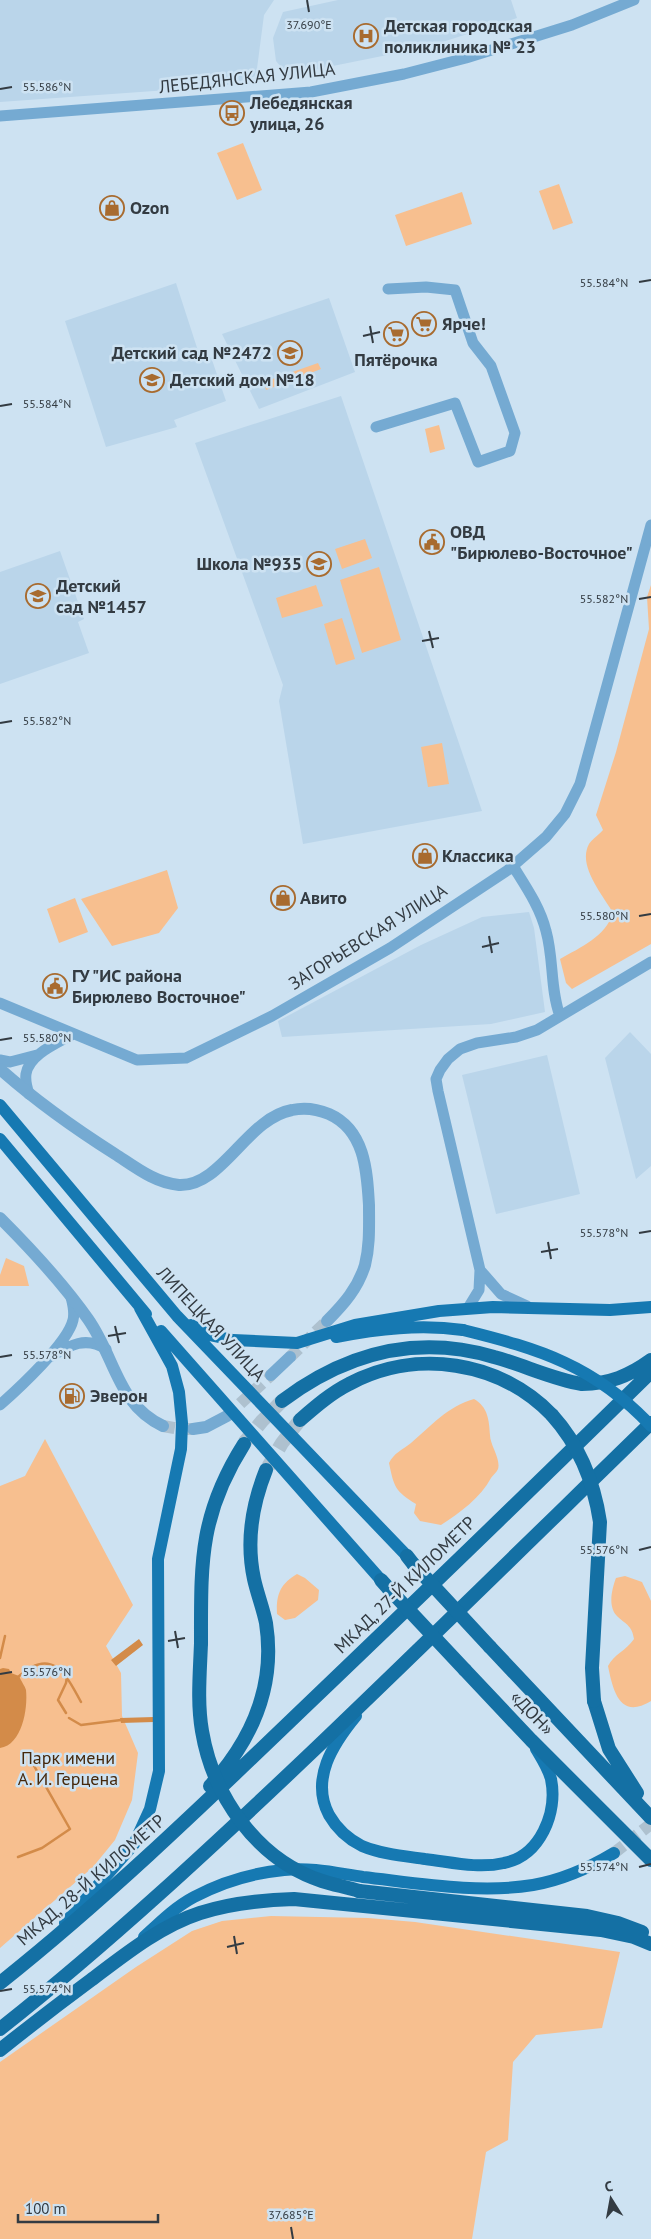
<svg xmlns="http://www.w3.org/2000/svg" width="651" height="2239" viewBox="0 0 651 2239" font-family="'PT Sans',sans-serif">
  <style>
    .built { fill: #bad5ea }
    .green { fill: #f7bf8f }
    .water { fill: #d38b49 }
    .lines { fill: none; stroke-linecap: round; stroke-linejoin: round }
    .stream { stroke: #d38b49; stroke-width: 2.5 }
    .tertiary-tunnel { stroke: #aec1cf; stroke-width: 12; stroke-dasharray: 12 6; stroke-linecap: butt }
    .primary-tunnel { stroke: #aec1cf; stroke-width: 12; stroke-dasharray: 12 6; stroke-linecap: butt }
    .trunk-tunnel { stroke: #aec1cf; stroke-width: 14; stroke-dasharray: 14 7; stroke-linecap: butt }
    .minor { stroke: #75aad2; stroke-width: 11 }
    .tertiary { stroke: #75aad2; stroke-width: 12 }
    .primary { stroke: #1679b2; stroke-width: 12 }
    .trunk { stroke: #1470a4; stroke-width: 14 }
    .primary-bridge { stroke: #1679b2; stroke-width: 12 }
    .trunk-bridge { stroke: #1470a4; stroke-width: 14 }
    .ticks { fill: none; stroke: #333b42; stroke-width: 2 }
    .labels { text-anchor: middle; stroke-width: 5; stroke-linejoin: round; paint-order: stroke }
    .poi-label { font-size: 18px; font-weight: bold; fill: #333b42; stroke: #cde2f2; text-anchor: start }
    .street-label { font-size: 18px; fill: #333b42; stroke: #cde2f2 }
    .park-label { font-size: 18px; fill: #45280b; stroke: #cde2f2 }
    .ticks-label { font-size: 12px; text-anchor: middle; fill: #333b42; stroke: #cde2f2; stroke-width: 5; stroke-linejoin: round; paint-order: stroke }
  </style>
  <rect width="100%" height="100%" fill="#cde2f2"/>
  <!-- built -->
  <path class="built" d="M0,0H274L264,15L256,76L224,86L0,102Z
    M338,0H511L517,18L427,47L298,73L289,72L282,68L276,61L273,38L283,12Z
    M176,283L201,360L211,357L226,401L174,420L177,427L106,447L65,321Z
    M329,298L355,372L259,409L222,334Z
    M341,396L482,811L303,844L279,701L283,685L195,443Z
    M60,551L84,619L78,622L89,653L0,684V572Z
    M529,912L534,928L545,1012L491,1024L282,1037L278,1021L421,945L482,917Z
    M630,1032L651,1054V1166L636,1179L605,1058Z
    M547,1055L580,1194L496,1214L462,1075Z"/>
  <!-- green -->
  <path class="green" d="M243,143L262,190L237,200L217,153Z
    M559,184L573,223L553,230L539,191Z
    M462,192L472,224L406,246L395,215Z
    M318,363L321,369L266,390L264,382Z
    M439,425L445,449L430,453L425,429Z
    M365,539L372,558L342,569L335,549Z
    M379,567L401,640L362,653L340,580Z
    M316,585L323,606L282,618L276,598Z
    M651,585V944L572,989L566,983L560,959C581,947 605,937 613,913C603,895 577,866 589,844C592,839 599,835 603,830L596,815L616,752L649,629L647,597Z
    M342,618L355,659L336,665L324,624Z
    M442,743L449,784L428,787L421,747Z
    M167,870L178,908L159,933L112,946L81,899Z
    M75,898L88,932L59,943L47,909Z
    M6,1258L24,1266L29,1286H0V1275Z
    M474,1399C488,1407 489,1420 490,1435C490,1445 501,1459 498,1469C497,1472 493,1475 491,1478C481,1497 460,1513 441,1525L420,1521L414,1513L416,1504C395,1491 394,1487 389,1463C394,1453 402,1450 411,1443C431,1426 448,1406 474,1399Z
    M45,1439L133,1605L106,1646L121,1673L122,1716L138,1753L132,1800L115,1840L93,1867L0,1948V1486L25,1476Z
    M297,1574L305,1578L319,1590L318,1600L295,1618L285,1620L277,1614C276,1595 280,1584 297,1574Z
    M625,1576L642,1582L651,1601V1701C620,1720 613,1691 608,1666C614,1654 626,1651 634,1639C632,1626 627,1625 618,1617C607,1607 612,1589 616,1578Z
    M271,1916L368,1918L415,1922L620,1952L602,2028L536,2035L513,2062L508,2140L486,2152L472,2239H0V2062L136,1967L192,1931L222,1921Z"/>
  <!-- water -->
  <path class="water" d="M139,1639L143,1645L116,1666L111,1660Z
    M3,1668L9,1669L11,1673L19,1676C21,1681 25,1686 26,1690C28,1709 22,1745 0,1748V1669Z
    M154,1717V1722L121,1723L120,1718Z"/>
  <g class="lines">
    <!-- stream -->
    <path class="stream" d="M0,1658L5,1636
      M17,1678C51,1646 65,1672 81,1702
      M66,1713L58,1700L66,1683L67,1676
      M69,1718L81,1725L121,1720
      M18,1857L42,1848L70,1829L33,1764"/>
    <!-- tertiary-tunnel -->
    <path class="tertiary-tunnel" d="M290,1357L327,1321
      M227,1416L271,1375
      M163,1426L179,1429H193"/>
    <!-- primary-tunnel -->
    <path class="primary-tunnel" d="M614,1853L651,1824"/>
    <!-- trunk-tunnel -->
    <path class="trunk-tunnel" d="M244,1443L262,1421L282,1401
      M268,1467L282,1443L300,1420"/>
    <!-- minor -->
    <path class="minor" d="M0,116L311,92L404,74L466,58L572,25L634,0
      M376,427L455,403L478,462L510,451L515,433L491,366L473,343L455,290L426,287L388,289
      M513,866C526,887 540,907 546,931C554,959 550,989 560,1016
      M0,1003L137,1060L186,1058L272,1016L390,948L508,870L546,837L565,814L580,784L651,525
      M0,1060L10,1062L37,1055
      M29,1094C27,1088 25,1081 26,1074C29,1054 58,1043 73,1034
      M480,1270L501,1294L527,1306
      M468,1308L479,1290L480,1270L438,1091L436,1079L440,1070L448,1059L460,1049L477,1043L516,1037L537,1030L651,962
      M52,1356C70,1345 86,1336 106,1349
      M0,1405C18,1389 68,1343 73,1320C75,1312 73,1305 71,1297"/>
    <!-- tertiary -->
    <path class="tertiary" d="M0,1069C36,1101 74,1128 115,1154C135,1167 155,1183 179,1185C222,1187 247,1118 292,1110C305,1107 317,1109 329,1114C365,1130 367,1171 369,1205C369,1226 370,1245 365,1265C358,1288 344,1304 327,1321
      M0,1218C31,1249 62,1282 88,1319C116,1359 117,1404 163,1426
      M271,1375L290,1357
      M193,1429L206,1427L227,1416"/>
    <!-- primary -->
    <path class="primary" d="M0,1105L177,1316L407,1556
      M0,1139L146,1314
      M191,1325L209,1335L233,1340L297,1343L355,1325L439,1311L493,1307L610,1310L651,1307
      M161,1331L381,1580
      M336,1337C378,1329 420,1324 463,1330
      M356,1716C333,1744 310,1779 329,1815C337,1829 348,1839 362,1846C381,1854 404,1856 425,1859C451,1862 478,1869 504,1863C540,1856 558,1813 551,1779C548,1768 542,1759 536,1749
      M65,1923L134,1844L150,1809L159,1771L158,1559L181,1449L182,1423L179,1392L172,1366L140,1308
      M144,1937C159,1923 175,1907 194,1897C222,1882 252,1873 284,1870C311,1867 336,1873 363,1877C417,1883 479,1894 533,1885C562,1880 589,1868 614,1853"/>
    <!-- trunk -->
    <path class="trunk" d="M282,1401C346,1353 416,1334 494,1357C524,1365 552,1379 582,1384C609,1384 629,1376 651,1360
      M300,1420C315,1407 331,1393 349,1384C416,1348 500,1361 552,1415
      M407,1556L414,1565
      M381,1580L389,1589
      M201,1643C201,1563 199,1515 244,1444
      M490,1647L651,1818
      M465,1670L531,1740L651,1860
      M594,1701L609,1749L637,1793
      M210,1786C252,1740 276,1687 266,1623C263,1608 257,1593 254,1579C246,1542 252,1505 266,1470
      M359,1891L587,1916L618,1923L642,1932
      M0,1983C108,1897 207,1801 306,1706C422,1595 537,1484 651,1372
      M0,2029C110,1942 212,1847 314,1750C427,1642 539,1532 651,1423
      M0,2050C30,2026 60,2003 91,1980C124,1955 160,1926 200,1913C231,1903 262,1900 294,1899L601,1930L634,1937L651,1944"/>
    <!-- primary-bridge -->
    <path class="primary-bridge" d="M463,1330C540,1349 595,1366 651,1426"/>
    <!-- trunk-bridge -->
    <path class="trunk-bridge" d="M552,1415C580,1446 594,1482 600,1522L592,1668L594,1701
      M414,1565L490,1647
      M389,1589L465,1670
      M201,1643C200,1672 197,1702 202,1731C213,1796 257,1860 322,1881C334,1885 347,1887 359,1891"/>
  </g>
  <!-- ticks -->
  <path class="ticks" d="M307,0L309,12M0,89L12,87M639,282L651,280M370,326L373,343M363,336L380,332M0,406L12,404M639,599L651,597M429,631L433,648M422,641L439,638M0,723L12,721M639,916L651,914M489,936L492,953M482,947L499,943M0,1040L12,1038M639,1233L651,1231M548,1242L551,1259M541,1252L558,1249M115,1326L119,1343M108,1336L126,1333M0,1357L12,1355M639,1550L651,1547M175,1631L178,1648M168,1641L185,1638M0,1674L12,1672M639,1867L651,1864M234,1936L237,1954M227,1947L244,1943M0,1991L12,1989M291,2227L293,2239"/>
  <!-- icons -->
  <defs>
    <symbol id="hospital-ring" viewBox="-11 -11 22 22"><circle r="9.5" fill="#cde2f2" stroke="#a86b2f" stroke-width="1.5"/><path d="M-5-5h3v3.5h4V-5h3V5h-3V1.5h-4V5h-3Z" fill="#a86b2f"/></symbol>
    <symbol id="bus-ring" viewBox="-11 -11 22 22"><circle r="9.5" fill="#cde2f2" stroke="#a86b2f" stroke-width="1.5"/><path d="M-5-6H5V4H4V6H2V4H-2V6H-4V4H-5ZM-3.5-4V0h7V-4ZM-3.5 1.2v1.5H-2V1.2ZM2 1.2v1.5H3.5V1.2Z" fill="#a86b2f"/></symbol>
    <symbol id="shop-ring" viewBox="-11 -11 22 22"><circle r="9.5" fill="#cde2f2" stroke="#a86b2f" stroke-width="1.5"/><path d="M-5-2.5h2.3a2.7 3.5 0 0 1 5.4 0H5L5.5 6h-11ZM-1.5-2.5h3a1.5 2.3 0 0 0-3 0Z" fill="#a86b2f"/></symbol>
    <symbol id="supermarket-ring" viewBox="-11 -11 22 22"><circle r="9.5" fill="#cde2f2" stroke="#a86b2f" stroke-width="1.5"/><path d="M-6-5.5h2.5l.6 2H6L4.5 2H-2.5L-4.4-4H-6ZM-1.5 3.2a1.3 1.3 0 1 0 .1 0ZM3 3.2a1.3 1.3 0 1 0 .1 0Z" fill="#a86b2f"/></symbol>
    <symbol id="school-ring" viewBox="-11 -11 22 22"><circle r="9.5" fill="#cde2f2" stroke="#a86b2f" stroke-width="1.5"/><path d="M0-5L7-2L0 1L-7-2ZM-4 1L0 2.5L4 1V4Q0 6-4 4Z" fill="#a86b2f"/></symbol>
    <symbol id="civic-ring" viewBox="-11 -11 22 22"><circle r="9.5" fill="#cde2f2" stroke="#a86b2f" stroke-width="1.5"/><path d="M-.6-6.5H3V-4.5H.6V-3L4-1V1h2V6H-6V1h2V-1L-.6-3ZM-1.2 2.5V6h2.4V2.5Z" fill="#a86b2f"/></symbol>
    <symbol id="fuel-ring" viewBox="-11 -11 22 22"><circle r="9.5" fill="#cde2f2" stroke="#a86b2f" stroke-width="1.5"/><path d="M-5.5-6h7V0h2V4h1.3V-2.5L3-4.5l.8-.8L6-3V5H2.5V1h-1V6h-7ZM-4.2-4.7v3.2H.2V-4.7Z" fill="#a86b2f"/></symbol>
  </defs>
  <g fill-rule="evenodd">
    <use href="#hospital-ring" x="352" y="22" width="28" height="28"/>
    <use href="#bus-ring" x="218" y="99" width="28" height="28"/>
    <use href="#shop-ring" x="98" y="194" width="28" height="28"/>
    <use href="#supermarket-ring" x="410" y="310" width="28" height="28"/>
    <use href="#supermarket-ring" x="382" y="320" width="28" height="28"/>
    <use href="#school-ring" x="276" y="339" width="28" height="28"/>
    <use href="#school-ring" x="138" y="366" width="28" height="28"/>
    <use href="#civic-ring" x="418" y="528" width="28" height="28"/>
    <use href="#school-ring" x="305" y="550" width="28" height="28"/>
    <use href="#school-ring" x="24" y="582" width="28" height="28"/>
    <use href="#shop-ring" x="411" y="842" width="28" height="28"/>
    <use href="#shop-ring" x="269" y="884" width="28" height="28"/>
    <use href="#civic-ring" x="41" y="972" width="28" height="28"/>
    <use href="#fuel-ring" x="58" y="1382" width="28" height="28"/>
  </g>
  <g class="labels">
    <!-- poi labels -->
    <g class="poi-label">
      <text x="384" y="32">Детская городская<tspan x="384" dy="21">поликлиника № 23</tspan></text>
      <text x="250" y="109">Лебедянская<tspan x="250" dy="21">улица, 26</tspan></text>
      <text x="130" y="214">Ozon</text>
      <text x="442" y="330">Ярче!</text>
      <text x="272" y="359" text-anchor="end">Детский сад №2472</text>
      <text x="396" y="366" text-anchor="middle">Пятёрочка</text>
      <text x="170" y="386">Детский дом №18</text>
      <text x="450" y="538">ОВД<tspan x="450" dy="21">"Бирюлево-Восточное"</tspan></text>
      <text x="302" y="570" text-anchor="end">Школа №935</text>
      <text x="56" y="592">Детский<tspan x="56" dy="21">сад №1457</tspan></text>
      <text x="442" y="862">Классика</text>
      <text x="300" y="904">Авито</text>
      <text x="72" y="982">ГУ "ИС района<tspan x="72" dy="21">Бирюлево Восточное"</tspan></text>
      <text x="90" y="1402">Эверон</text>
    </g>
    <!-- street labels -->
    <g class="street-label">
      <text transform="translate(247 78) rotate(-6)" y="6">ЛЕБЕДЯНСКАЯ УЛИЦА</text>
      <text transform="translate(368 937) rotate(-32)" y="6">ЗАГОРЬЕВСКАЯ УЛИЦА</text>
      <text transform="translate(211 1324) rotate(47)" y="6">ЛИПЕЦКАЯ УЛИЦА</text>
      <text transform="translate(405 1585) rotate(-44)" y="6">МКАД, 27-Й КИЛОМЕТР</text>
      <text transform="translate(532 1713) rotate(46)" y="6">«ДОН»</text>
      <text transform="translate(91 1880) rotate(-41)" y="6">МКАД, 28-Й КИЛОМЕТР</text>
    </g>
    <!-- park labels -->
    <g class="park-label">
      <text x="68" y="1764">Парк имени<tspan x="68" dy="21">А. И. Герцена</tspan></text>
    </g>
  </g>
  <g class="ticks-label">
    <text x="309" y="29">37.690°E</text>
    <text x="47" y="91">55.586°N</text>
    <text x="604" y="287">55.584°N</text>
    <text x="47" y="408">55.584°N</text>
    <text x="604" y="603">55.582°N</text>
    <text x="47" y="725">55.582°N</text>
    <text x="604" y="920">55.580°N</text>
    <text x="47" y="1042">55.580°N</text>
    <text x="604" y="1237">55.578°N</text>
    <text x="47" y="1359">55.578°N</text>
    <text x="604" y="1554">55.576°N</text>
    <text x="47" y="1676">55.576°N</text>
    <text x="604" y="1871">55.574°N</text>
    <text x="47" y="1993">55.574°N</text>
    <text x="291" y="2219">37.685°E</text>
  </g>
  <!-- north arrow -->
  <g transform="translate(611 2199) rotate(349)" stroke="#cde2f2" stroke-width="4" paint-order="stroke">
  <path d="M0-4L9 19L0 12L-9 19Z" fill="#333b42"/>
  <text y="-8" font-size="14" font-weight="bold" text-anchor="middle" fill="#333b42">С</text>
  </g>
  <!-- scale -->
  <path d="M18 2214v8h140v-8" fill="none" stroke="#333b42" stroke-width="2.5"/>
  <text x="25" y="2214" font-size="15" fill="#333b42" stroke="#cde2f2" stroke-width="4" paint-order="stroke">100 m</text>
</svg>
